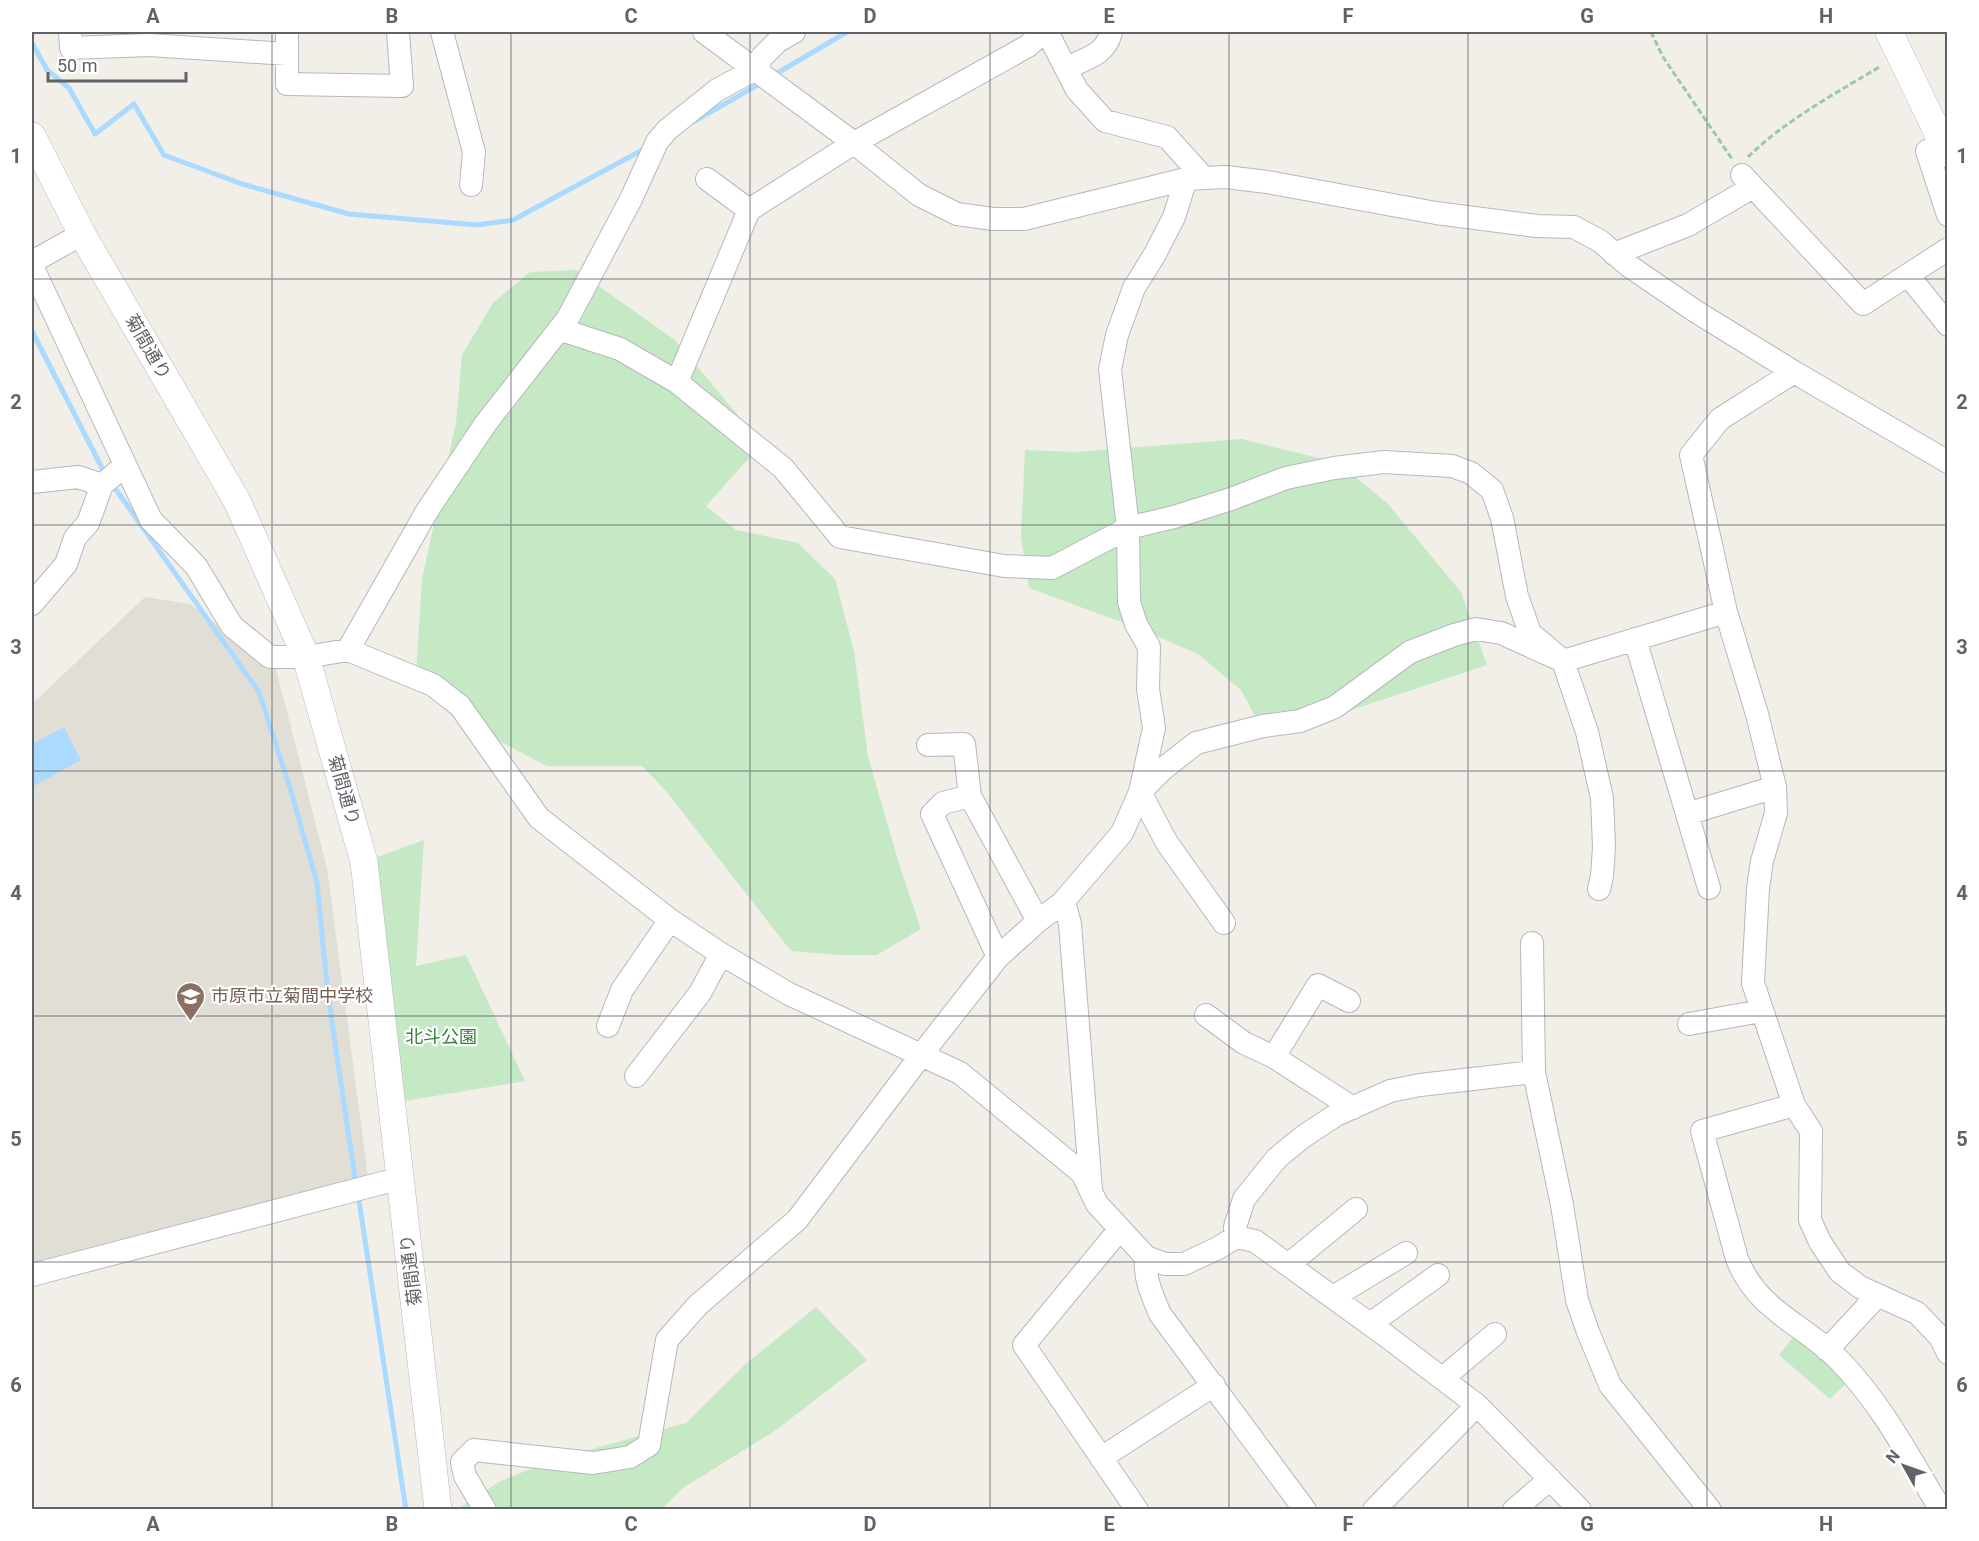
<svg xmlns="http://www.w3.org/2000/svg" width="1979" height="1541" viewBox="0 0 1979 1541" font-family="Roboto,'Noto Sans JP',sans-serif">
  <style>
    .education { fill: #e1ded6 }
    .green { fill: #c5e8c5 }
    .water { fill: #aadaff }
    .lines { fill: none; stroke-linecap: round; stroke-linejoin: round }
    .stream { stroke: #aadaff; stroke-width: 5 }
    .minor-casing { stroke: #b5b8bc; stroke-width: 24 }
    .tertiary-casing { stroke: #b5b8bc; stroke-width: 28 }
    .path { stroke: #9cc7a9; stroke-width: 3; stroke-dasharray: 6 3; stroke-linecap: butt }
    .minor { stroke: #fff; stroke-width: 22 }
    .tertiary { stroke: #fff; stroke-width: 27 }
    .grid { fill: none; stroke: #5f6368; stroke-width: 1.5; stroke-opacity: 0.55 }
    .labels { text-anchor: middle; stroke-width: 4.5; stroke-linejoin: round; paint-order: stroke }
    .street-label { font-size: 18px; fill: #5f6368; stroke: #fff }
    .education-label { font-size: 18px; fill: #785e54; stroke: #fff; text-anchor: start }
    .park-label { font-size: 18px; fill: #348238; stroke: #fff }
    .neatline { fill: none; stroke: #5f6368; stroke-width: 2 }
    .grid-label { font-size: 20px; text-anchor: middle; font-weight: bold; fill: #5f6368 }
  </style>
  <rect width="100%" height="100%" fill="#f1efe8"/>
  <!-- education -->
  <path class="education" d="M145,597L190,604L276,669L327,868L368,1177L32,1267V704Z"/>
  <!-- green -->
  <path class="green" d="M576,270L675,340L737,414L758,448L706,506L736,530L798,543L835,579L854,651L868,757L900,867L921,929L877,955H838L791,951L666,791L642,766H547L453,717L416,675L422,579L456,423L462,355L493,303L530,272Z
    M1242,439L1339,463L1388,504L1461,592L1487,665L1267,738L1241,690L1198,654L1140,629L1029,588L1021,537L1025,450L1074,452Z
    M424,840L416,966L466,955L525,1081L392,1103L364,862Z
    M816,1307L867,1360L776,1430L683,1488L662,1509L456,1510L499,1482L549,1461L686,1423L748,1362Z
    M1800,1329L1853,1376L1830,1399L1779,1355Z"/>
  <!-- water -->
  <path class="water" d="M64,727L81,760L32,787V744Z"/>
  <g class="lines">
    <!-- stream -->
    <path class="stream" d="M32,43L47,70L69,88L95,134L134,104L164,155L242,184L349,214L477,225L513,220L646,148
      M774,75L847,32
      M693,122L763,82
      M32,331L105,474
      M112,484L259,692L290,788L317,883L328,995L356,1185
      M358,1194L406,1510"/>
    <defs>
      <path id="minor" d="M70,32L71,48L149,45L287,54
        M287,32V84L402,86L398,32
        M442,32L474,152L471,185
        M704,32L854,143L919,195L957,214L993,219H1024L1186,179L1226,177L1267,182L1436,213L1537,226L1574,227L1600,241L1629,266L1695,311L1794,372L1948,462
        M1047,32L1077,90L1105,121L1167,137L1204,178
        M1066,68C1085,59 1106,55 1111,32
        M1942,143L1927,151L1948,215
        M1742,175L1863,304L1948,249
        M707,179L749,210
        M1614,254L1688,225L1753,187
        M32,262L82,234
        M32,266L151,520L196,566L232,626L270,657H306L348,650L433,685L460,706L539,818L670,920L721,954L789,994L960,1073L1082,1173L1097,1204L1146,1257L1165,1264H1184L1218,1248L1236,1237L1255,1241L1389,1338L1477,1405L1580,1510
        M1908,275L1948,325
        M559,329L620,349L677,382L783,468L840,537L1004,566L1052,568L1128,528L1174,517L1231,499L1286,478L1334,468L1384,462L1452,466L1471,473L1492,490L1502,518L1517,596L1530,633L1563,661L1587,732L1602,798L1604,847L1602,876L1599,889
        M1794,372L1720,419L1691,455L1726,612L1757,714L1775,787L1776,813L1762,861L1758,888L1753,983L1794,1105L1811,1131L1810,1220L1820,1242L1840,1272L1860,1287L1917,1313L1940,1337L1948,1353
        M677,382L749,210L854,143L1028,46L1043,32
        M32,482L78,477L102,485
        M32,604L66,564L75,538L88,523L102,485L124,466
        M1635,639L1709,888
        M348,650L427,511L486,423L568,318L631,199L657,142L667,130L717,90L756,69L762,57L778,41L794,32
        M928,745L964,744L970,796L1038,921
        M1140,792L1163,769L1196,743L1263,726L1300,721L1335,707L1410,652L1454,635L1476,629L1501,633L1563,661L1726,612
        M1140,792L1167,843L1224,923
        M970,796L943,803L932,814L998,957
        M1687,814L1775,787
        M1064,901L1070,924L1091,1189
        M1532,943L1534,1072L1562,1205L1577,1300L1588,1332L1610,1385L1710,1510
        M1206,1015L1244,1043L1274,1057L1353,1108
        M1689,1024L1761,1011
        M608,1026L622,990L670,920
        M1274,1057L1318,985L1349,1001
        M636,1076L700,993L721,954
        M1794,1105L1702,1131L1737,1259C1758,1311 1800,1322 1837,1358C1881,1402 1909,1457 1941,1510
        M1120,1229L1024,1345L1137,1510
        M1236,1237L1235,1227L1244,1199L1277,1158L1304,1136L1336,1115L1390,1091L1420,1085L1534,1072
        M1146,1257C1144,1278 1152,1295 1160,1314L1305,1510
        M1288,1265L1356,1209
        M32,1275L401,1178
        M1333,1297L1406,1253
        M1370,1324L1438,1275
        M1827,1350L1878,1295
        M1443,1378L1495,1334
        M1101,1458L1214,1385
        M485,1510L465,1476L462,1462L474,1450L593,1463L630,1457L649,1445L667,1340L698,1305L797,1220L922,1054L998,957L1038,921L1062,903L1122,833L1140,792L1154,728L1148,689L1149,647L1136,624L1129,602L1128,528L1110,369L1117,335L1134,288L1155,254L1174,217L1186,179
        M1374,1510L1477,1405
        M1514,1510L1550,1479"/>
      <path id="tertiary" d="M1889,32L1948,154
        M32,136L82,234L237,501L306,657L364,862L438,1510"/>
    </defs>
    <!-- minor casing -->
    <use href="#minor" class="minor-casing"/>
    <!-- tertiary casing -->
    <use href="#tertiary" class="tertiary-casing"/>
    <!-- path -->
    <path class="path" d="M1651,32L1663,57L1732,159
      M1748,157C1784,121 1838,92 1881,66"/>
    <!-- minor -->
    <use href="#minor" class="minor"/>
    <!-- tertiary -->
    <use href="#tertiary" class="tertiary"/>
  </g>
  <!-- grid -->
  <path class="grid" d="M272,32V1510M511,32V1510M750,32V1510M990,32V1510M1229,32V1510M1468,32V1510M1707,32V1510M32,279H1948M32,525H1948M32,771H1948M32,1016H1948M32,1262H1948"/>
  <!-- icons -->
  <defs>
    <symbol id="school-pin" viewBox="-11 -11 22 30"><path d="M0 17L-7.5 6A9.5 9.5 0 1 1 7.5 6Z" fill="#8d6e63" stroke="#fff"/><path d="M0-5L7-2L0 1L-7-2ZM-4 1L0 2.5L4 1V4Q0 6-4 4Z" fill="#fff"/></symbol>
  </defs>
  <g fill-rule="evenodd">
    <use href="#school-pin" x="174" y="980" width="33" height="45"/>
  </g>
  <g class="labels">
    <!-- street labels -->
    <g class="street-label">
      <text transform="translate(148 347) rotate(60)" y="6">菊間通り</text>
      <text transform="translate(344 790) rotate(74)" y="6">菊間通り</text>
      <text transform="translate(411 1270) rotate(-97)" y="6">菊間通り</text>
    </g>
    <!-- education labels -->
    <g class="education-label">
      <text x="211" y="1002">市原市立菊間中学校</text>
    </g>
    <!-- park labels -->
    <g class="park-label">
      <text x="441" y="1043">北斗公園</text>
    </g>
  </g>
  <!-- border -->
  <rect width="1979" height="1541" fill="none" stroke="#ffffff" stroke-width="66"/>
  <!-- north arrow -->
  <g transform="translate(1904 1466) rotate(310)" stroke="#ffffff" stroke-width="4.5" paint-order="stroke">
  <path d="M0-4.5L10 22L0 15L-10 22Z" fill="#5f6368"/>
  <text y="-9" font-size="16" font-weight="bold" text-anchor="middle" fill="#5f6368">N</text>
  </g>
  <!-- scale -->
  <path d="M48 72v9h138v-9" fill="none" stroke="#5f6368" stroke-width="3"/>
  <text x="57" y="72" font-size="18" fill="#5f6368" stroke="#ffffff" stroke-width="4.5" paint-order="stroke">50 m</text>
  <rect x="33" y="33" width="1913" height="1475" class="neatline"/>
  <g class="grid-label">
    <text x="153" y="23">A</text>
    <text x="392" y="23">B</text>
    <text x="631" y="23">C</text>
    <text x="870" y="23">D</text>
    <text x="1109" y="23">E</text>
    <text x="1348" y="23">F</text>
    <text x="1587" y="23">G</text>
    <text x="1826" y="23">H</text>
    <text x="16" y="163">1</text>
    <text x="1962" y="163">1</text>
    <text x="16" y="409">2</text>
    <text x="1962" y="409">2</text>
    <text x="16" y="654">3</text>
    <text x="1962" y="654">3</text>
    <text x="16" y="900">4</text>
    <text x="1962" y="900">4</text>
    <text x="16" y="1146">5</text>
    <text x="1962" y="1146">5</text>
    <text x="16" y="1392">6</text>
    <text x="1962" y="1392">6</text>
    <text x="153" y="1531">A</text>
    <text x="392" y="1531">B</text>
    <text x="631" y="1531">C</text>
    <text x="870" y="1531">D</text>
    <text x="1109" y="1531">E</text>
    <text x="1348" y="1531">F</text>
    <text x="1587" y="1531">G</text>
    <text x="1826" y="1531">H</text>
  </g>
</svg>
